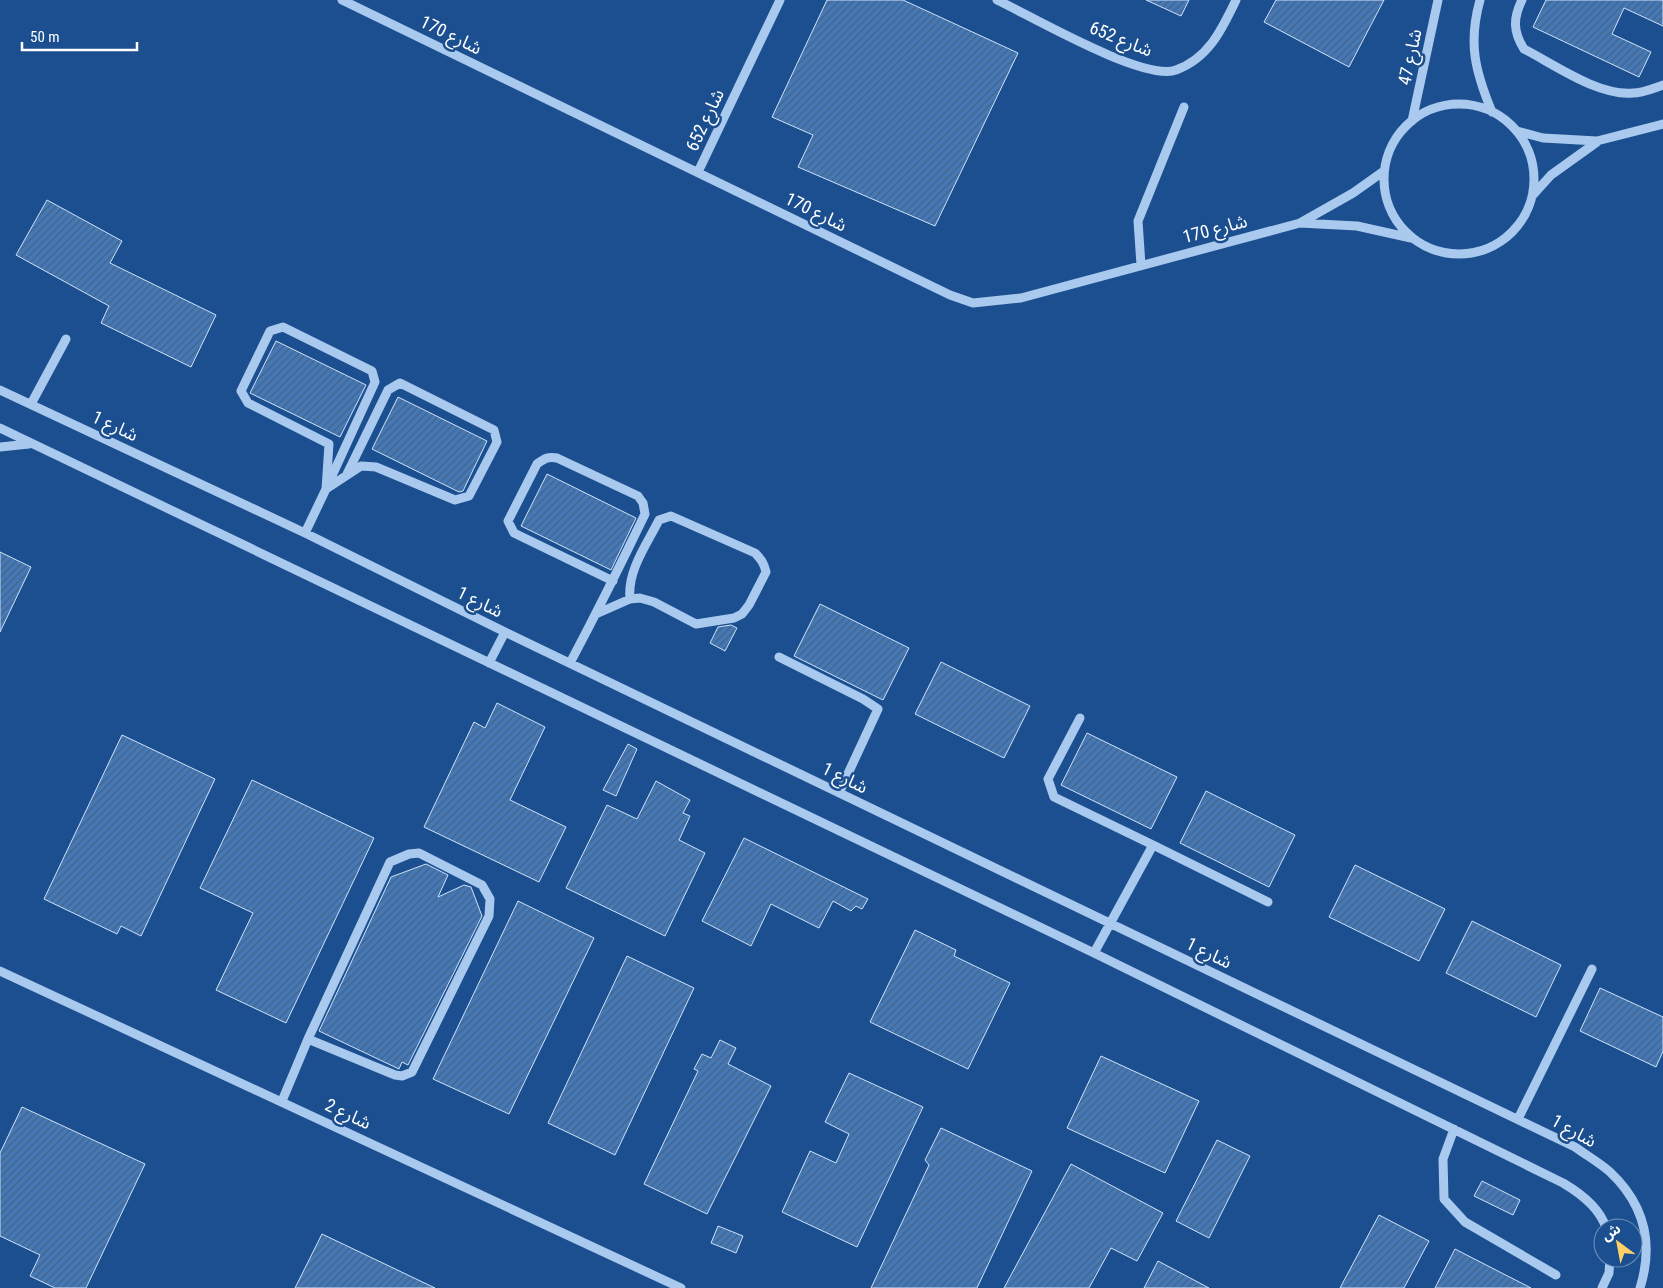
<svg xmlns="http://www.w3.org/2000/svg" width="1663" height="1288" viewBox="0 0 1663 1288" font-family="'Roboto Condensed','Noto Sans Arabic',sans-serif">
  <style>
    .building { fill: url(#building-hatch); stroke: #cfe3fa }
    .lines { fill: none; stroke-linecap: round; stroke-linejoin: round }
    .minor { stroke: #a9c9ee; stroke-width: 9 }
    .labels { text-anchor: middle; stroke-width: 5; stroke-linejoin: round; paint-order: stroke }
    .street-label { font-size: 18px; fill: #fff; stroke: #1b4f8f }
  </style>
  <defs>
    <pattern id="building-hatch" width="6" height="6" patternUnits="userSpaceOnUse" patternTransform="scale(1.25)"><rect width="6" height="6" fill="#4478b7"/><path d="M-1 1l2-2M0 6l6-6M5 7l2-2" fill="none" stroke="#486282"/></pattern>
  </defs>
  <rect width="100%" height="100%" fill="#1b4f8f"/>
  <!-- building -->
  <path class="building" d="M827,0H903L1018,53L935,226L798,167L813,135L772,117Z
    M1146,0H1189L1181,16Z
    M1276,0H1384L1349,67L1264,22Z
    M1546,0H1663V26L1624,8L1612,34L1651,52L1639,77L1533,27Z
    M47,200L122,241L110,263L216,315L191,367L101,323L109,306L16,255Z
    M276,341L366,385L340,437L250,393Z
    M398,397L487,441L463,491L459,492L372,449Z
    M547,474L636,518L611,570L521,526Z
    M0,552L31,567L0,632Z
    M820,604L909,648L883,700L794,656Z
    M731,625L737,628L725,651L710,643L718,627Z
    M941,662L1030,706L1004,758L915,714Z
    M497,703L545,727L510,800L566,827L539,882L424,827L474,722L485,728Z
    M1087,733L1177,777L1151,829L1061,785Z
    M122,735L215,779L141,936L121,926L117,934L44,899Z
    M628,744L637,749L616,796L603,790Z
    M252,780L374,838L286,1023L216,990L253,913L200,888Z
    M656,781L690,800L683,813L690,816L679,840L705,853L665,936L566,888L607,805L637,819Z
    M1206,791L1295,835L1269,887L1180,843Z
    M744,838L868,899L862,909L856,906L851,911L833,901L819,928L771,904L751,946L702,921Z
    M426,864L448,875L438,897L464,885L471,887L482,916L408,1065L402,1062L399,1069L319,1031L391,877Z
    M1355,865L1445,909L1419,961L1329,917Z
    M518,901L594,938L509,1114L433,1079Z
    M1472,921L1561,965L1536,1017L1446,973Z
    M915,930L956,950L954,956L1010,983L968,1069L870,1022Z
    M627,956L694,988L615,1155L548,1123Z
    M1600,988L1663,1017V1051L1656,1067L1580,1031Z
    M720,1040L736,1048L728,1064L771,1086L707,1214L644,1184L686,1096L698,1071L694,1069L702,1054L711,1058Z
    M1101,1056L1199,1101L1165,1173L1067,1128Z
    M849,1073L923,1107L857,1247L782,1212L810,1151L836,1163L849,1134L825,1122Z
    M22,1107L145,1164L86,1288H55L30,1276L40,1255L0,1236V1153Z
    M941,1128L1032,1171L977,1288H871L929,1165L925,1160Z
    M1217,1140L1250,1156L1209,1238L1176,1221Z
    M1071,1164L1163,1213L1137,1261L1111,1248L1089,1288H1004Z
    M1482,1181L1520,1200L1513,1215L1474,1196Z
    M1379,1215L1429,1241L1404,1288H1340Z
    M718,1226L743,1236L736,1253L711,1243Z
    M322,1234L435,1288H295Z
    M1455,1249L1531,1288H1435Z
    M1158,1261L1209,1288H1144Z"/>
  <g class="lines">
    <!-- minor -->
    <path class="minor" d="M342,0L950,295L973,303L1021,298L1300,223L1353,193L1384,171
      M997,0C1031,16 1144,82 1176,70C1209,58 1222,29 1236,0
      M1480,0C1468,43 1475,71 1492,112
      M1522,0C1513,18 1513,32 1524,49C1555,65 1598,96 1633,93C1643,93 1654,88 1663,85
      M1384 179a75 75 0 1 1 150 0a75 75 0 1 1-150 0Z
      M1412,121L1438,0
      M1517,131L1543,138L1597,141L1663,124
      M698,172L780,0
      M1532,196L1551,175L1597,142
      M1300,223L1357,226L1411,238
      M1141,265L1138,221L1184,107
      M0,390L305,533L505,632L1575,1147C1586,1155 1600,1163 1610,1172C1644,1204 1654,1243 1640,1288
      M31,404L66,339
      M0,428L1094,953L1563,1183C1580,1193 1600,1208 1606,1228
      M0,447L29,444
      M326,489L361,466L376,467L455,500L469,496L497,442L494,430L400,383L388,390L347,474
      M305,533L326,489L329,444L248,403L241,391L270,331L283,327L372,371L375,382L326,489
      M596,614L630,599L640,598L654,602L696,624L734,618L742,614L749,605L766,572C764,563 761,559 755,553L671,516L659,520C647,544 627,571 630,599
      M779,657L863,699L878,709L839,793
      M489,663L505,632
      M570,663C596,614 621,564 645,514L643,503L638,496L557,458C548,456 544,459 537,464L508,521L514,533L613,581
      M1080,718L1048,779L1054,797L1153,845
      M1094,953L1153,845L1268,902
      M0,971L681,1288
      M282,1101L308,1039L390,862L409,854L419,853L482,885L490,899L489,916L412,1072L402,1076L395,1075L308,1039
      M1518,1119L1592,969
      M1454,1129L1443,1159L1444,1199L1465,1222L1556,1275
      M1602,1288L1609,1273L1610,1258"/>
  </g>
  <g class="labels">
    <!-- street labels -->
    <g class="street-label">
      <text transform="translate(451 35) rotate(26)" y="6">شارع 170</text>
      <text transform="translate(1121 39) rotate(22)" y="6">شارع 652</text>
      <text transform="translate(1410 57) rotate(-78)" y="6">شارع 47</text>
      <text transform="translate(705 120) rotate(-65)" y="6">شارع 652</text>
      <text transform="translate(816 212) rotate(26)" y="6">شارع 170</text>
      <text transform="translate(1215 229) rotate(-15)" y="6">شارع 170</text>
      <text transform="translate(115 426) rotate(25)" y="6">شارع 1</text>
      <text transform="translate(480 602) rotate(26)" y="6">شارع 1</text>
      <text transform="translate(845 778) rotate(26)" y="6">شارع 1</text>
      <text transform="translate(1209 953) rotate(26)" y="6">شارع 1</text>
      <text transform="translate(348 1114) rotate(25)" y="6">شارع 2</text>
      <text transform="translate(1574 1131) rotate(29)" y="6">شارع 1</text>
    </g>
  </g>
  <!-- north arrow -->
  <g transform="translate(1618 1243) rotate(328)"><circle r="24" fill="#1b4f8f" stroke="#7695bc"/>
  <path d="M0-4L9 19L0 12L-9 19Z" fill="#ffd166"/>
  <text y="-8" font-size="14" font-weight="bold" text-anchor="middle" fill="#ffffff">ش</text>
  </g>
  <!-- scale -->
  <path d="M22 42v8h115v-8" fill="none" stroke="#ffffff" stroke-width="2.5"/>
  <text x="30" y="42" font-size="15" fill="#ffffff" stroke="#1b4f8f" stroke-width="4" paint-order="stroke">50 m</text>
</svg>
